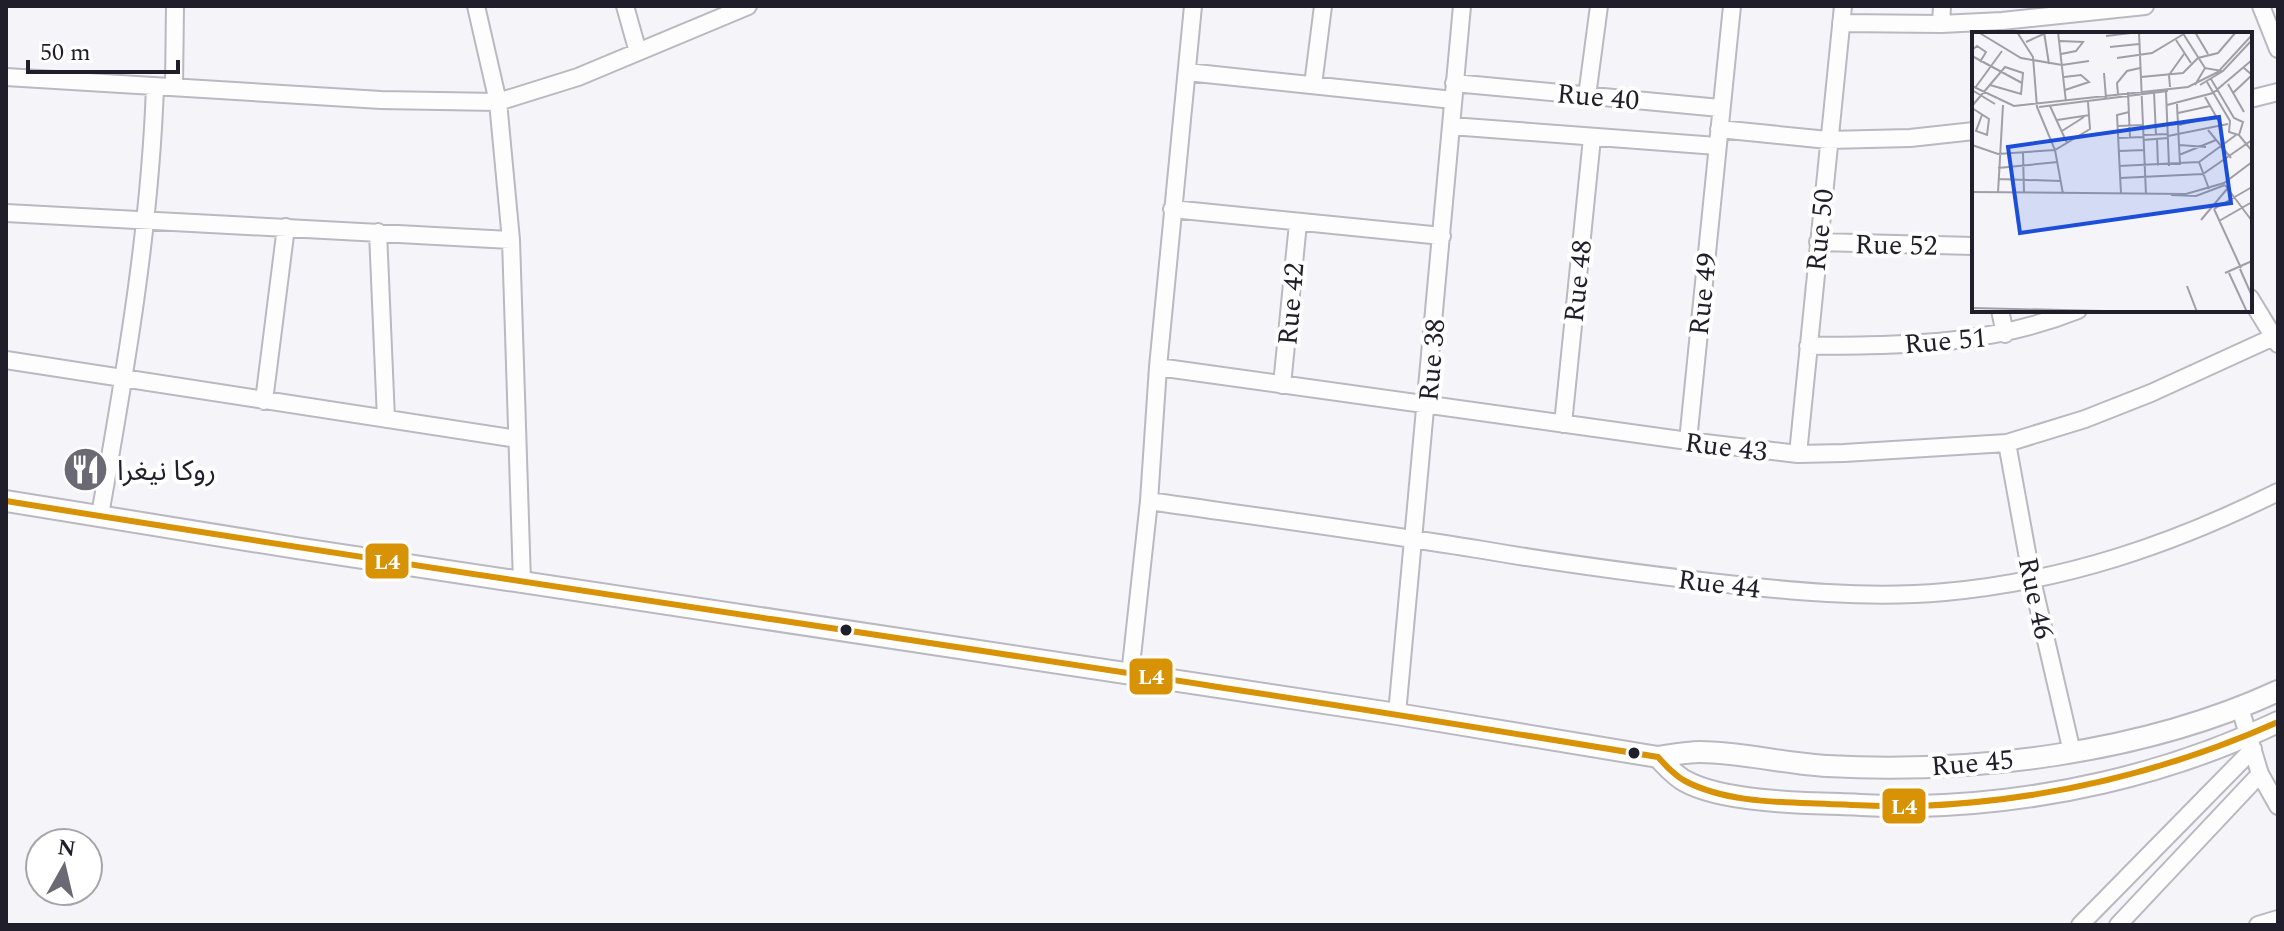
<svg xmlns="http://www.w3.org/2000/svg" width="2284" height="931" viewBox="0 0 2284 931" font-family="Spectral,'Noto Sans Arabic',serif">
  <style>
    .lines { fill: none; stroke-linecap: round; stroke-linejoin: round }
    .minor-casing { stroke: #bab8c0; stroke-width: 20 }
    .tertiary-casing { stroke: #bab8c0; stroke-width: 24 }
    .minor { stroke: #fefdfe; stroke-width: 16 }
    .tertiary { stroke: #fefdfe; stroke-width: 20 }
    .bus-1-casing { stroke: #fff; stroke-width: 12 }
    .bus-1 { stroke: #d79206; stroke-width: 6 }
    .bus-dot { fill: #201e2b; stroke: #fff; stroke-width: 3 }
    .labels { text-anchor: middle; stroke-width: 8; stroke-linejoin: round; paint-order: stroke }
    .street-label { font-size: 28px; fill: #201e2b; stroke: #fff }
    .poi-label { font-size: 28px; fill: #201e2b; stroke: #fff; text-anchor: start }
    .inset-road { fill: none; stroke: #a09ea7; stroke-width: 2 }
    .view { fill: #1d4ed8; fill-opacity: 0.15; stroke: #1d4ed8; stroke-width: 4 }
    .inset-edge { fill: none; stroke: #201e2b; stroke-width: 4 }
    .line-badge { stroke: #fff; stroke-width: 3 }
    .badge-label { font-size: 22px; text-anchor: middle; font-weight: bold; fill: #fff }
  </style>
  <rect width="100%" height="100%" fill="#f5f4f9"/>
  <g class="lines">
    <defs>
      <path id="minor" d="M476,6L498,102L511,240L522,582
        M625,6L638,52
        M2261,6L2278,49
        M1841,23L1941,24L2002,21L2145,6
        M1941,24L1942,6
        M1187,72L1453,100
        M6,77L381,100L498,102L578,77L748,6
        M1454,83L1720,108
        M1313,85L1323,6
        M174,87L175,6
        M1587,96L1599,6
        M2250,99L2278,92
        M1451,126L1717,146
        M1719,129L1828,140L1910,138L1974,131
        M1172,209L1442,236
        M6,213L511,240
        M378,232L386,419
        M1818,242L1974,246
        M2250,298L2278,344
        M2000,310L2005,334
        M1808,346C1904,345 1988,346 2078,310
        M6,360L517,439
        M1158,367L1688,441L1798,454L1844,453L2007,443L2085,419L2151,393L2278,335
        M1282,385L1298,223
        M264,401L286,227
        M1563,424L1592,138
        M1688,441L1732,6
        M2007,443L2032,580L2072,752
        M1798,454L1843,6
        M1149,501C1261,517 1372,532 1483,550C1559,563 1634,573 1710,582C1788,591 1867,599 1945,592C2065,581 2171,545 2278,492
        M100,515C125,372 150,232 155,86
        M1130,675L1149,501L1158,367L1193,6
        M2240,708L2260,774L2278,806
        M1397,714L1462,6
        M2080,925L2253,749
        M2118,925L2260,774
        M2258,925L2278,919"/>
      <path id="tertiary" d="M6,501L296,548L1397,714L1658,757C1672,755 1686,752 1700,752C1740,752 1786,764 1827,766C1974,774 2143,753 2278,691
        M1658,757C1666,765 1675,776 1685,781C1720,801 1799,803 1840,804C1867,805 1893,807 1919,806C2042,803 2167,775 2278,722"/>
    </defs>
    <!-- minor casing -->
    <use href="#minor" class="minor-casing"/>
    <!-- tertiary casing -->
    <use href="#tertiary" class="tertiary-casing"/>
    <!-- minor -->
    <use href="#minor" class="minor"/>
    <!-- tertiary -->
    <use href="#tertiary" class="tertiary"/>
    <defs>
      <path id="bus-1" d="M6,501C556,590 1108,666 1658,757C1666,766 1674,775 1685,781C1727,803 1782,802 1828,804C1859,805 1889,807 1919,806C2045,801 2163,773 2278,722"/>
    </defs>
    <!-- bus-1 casing -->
    <use href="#bus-1" class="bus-1-casing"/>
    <!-- bus-1 -->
    <use href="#bus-1" class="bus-1"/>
  </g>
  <!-- icons -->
  <defs>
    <symbol id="restaurant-disc" viewBox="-11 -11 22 22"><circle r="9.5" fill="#6b6973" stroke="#fff"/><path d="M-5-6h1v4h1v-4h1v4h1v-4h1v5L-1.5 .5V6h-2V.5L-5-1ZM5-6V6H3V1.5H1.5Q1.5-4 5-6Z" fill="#fff"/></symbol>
  </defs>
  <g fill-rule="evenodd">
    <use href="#restaurant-disc" x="60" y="444" width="51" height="51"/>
  </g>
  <!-- markers -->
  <g class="bus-dot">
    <circle cx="846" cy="630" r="7"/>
    <circle cx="1634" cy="753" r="7"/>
  </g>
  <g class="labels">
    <!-- street labels -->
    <g class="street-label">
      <text transform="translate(1598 96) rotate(5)" y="10">Rue 40</text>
      <text transform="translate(1819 230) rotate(-84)" y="10">Rue 50</text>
      <text transform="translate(1896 244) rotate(1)" y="10">Rue 52</text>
      <text transform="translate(1577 281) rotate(-84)" y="10">Rue 48</text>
      <text transform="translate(1702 294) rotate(-84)" y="10">Rue 49</text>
      <text transform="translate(1290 304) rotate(-85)" y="10">Rue 42</text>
      <text transform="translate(1945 340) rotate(-5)" y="10">Rue 51</text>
      <text transform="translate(1431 360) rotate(-85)" y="10">Rue 38</text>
      <text transform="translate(1726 446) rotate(7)" y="10">Rue 43</text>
      <text transform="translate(1719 583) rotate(7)" y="10">Rue 44</text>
      <text transform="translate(2037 598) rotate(78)" y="10">Rue 46</text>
      <text transform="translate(1972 762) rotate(-5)" y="10">Rue 45</text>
    </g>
    <!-- poi labels -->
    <g class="poi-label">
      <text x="117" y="480">روكا نيغرا</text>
    </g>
  </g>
  <!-- overview -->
  <g transform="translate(1972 32)">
    <rect width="280" height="280" fill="#f5f4f9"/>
    <path class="inset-road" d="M6,0L49,26L90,33L117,29M45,0L61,25L65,75L83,118L91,162M72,0L77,32M86,0L94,70M223,0L236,22M212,3L233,36M134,4L167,0L174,163M204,8L219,31M88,9L111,10L104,19L89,22M54,10L76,0M138,15L167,12M0,18L5,14L14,20L8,30M0,24L50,51M145,26L180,21L215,0M132,41L134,66M92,45L109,43L117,50L93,58M169,45L211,41L226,26L246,21L264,0M239,47L262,86L271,90L267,103M235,50L258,89L257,100L267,103L280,119M256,52L272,80M223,53L233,36L250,39M228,53L251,39L280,8M0,54L42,74L216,55L246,40L280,3M198,55L197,43L212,22M3,56L30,19M0,58L23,72M156,60L158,106M182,60L184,103M194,60L197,134M261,61L280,43L272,36M146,62L145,51L155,39L168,36M233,65L249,93M205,72L208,133M195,73L241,61L280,28M0,74L33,35L51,41L49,62L18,53M78,74L95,111M67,75L196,59M0,76L17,87L15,103L4,99L10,83M206,81L238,74M85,88L118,83M207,93L244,84M146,94L171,93M236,98L259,126M90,99L112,85M171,103L196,102M196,104L256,92M146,106L171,105M185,107L186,134M171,108L196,106M0,113L26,122L83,118L118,97L116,70M207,113L234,115M147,119L172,118M51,121L52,161M207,123L244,108M227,130L237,157M147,134L227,130L264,103M26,136L86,130M148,146L231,142L280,108M26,147L89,149M253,153L280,189M0,160L214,162L252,151L280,130M26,161L31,73M149,162L145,83L157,80M199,163L224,164L253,153M242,177L269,236M242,177L280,155M229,188L255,157M247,189L280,170M268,237L280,264M253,241L280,229M257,241L275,280M215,254L225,280M0,276L132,279"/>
    <path class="view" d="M247,85L259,171L48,201L36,115Z"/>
    <rect width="280" height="280" class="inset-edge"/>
  </g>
  <g class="line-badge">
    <rect x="364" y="542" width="46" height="38" rx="8" fill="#d79206"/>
    <rect x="1128" y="657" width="46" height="39" rx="8" fill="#d79206"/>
    <rect x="1881" y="787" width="46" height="38" rx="8" fill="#d79206"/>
  </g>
  <g class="badge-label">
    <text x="387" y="569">L4</text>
    <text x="1151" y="684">L4</text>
    <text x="1904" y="814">L4</text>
  </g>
  <!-- border -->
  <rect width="2284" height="931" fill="none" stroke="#201e2b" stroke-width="16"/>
  <!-- north arrow -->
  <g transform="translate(64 867) rotate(8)"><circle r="38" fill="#ffffff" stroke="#a6a5aa" stroke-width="2"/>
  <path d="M0-6L14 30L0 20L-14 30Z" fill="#6b6973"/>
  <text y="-12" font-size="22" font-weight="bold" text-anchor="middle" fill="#201e2b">N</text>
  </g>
  <!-- scale -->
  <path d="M28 60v12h150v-12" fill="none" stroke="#201e2b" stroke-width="4"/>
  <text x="40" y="60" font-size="24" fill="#201e2b" stroke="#ffffff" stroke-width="6" paint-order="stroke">50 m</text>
</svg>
